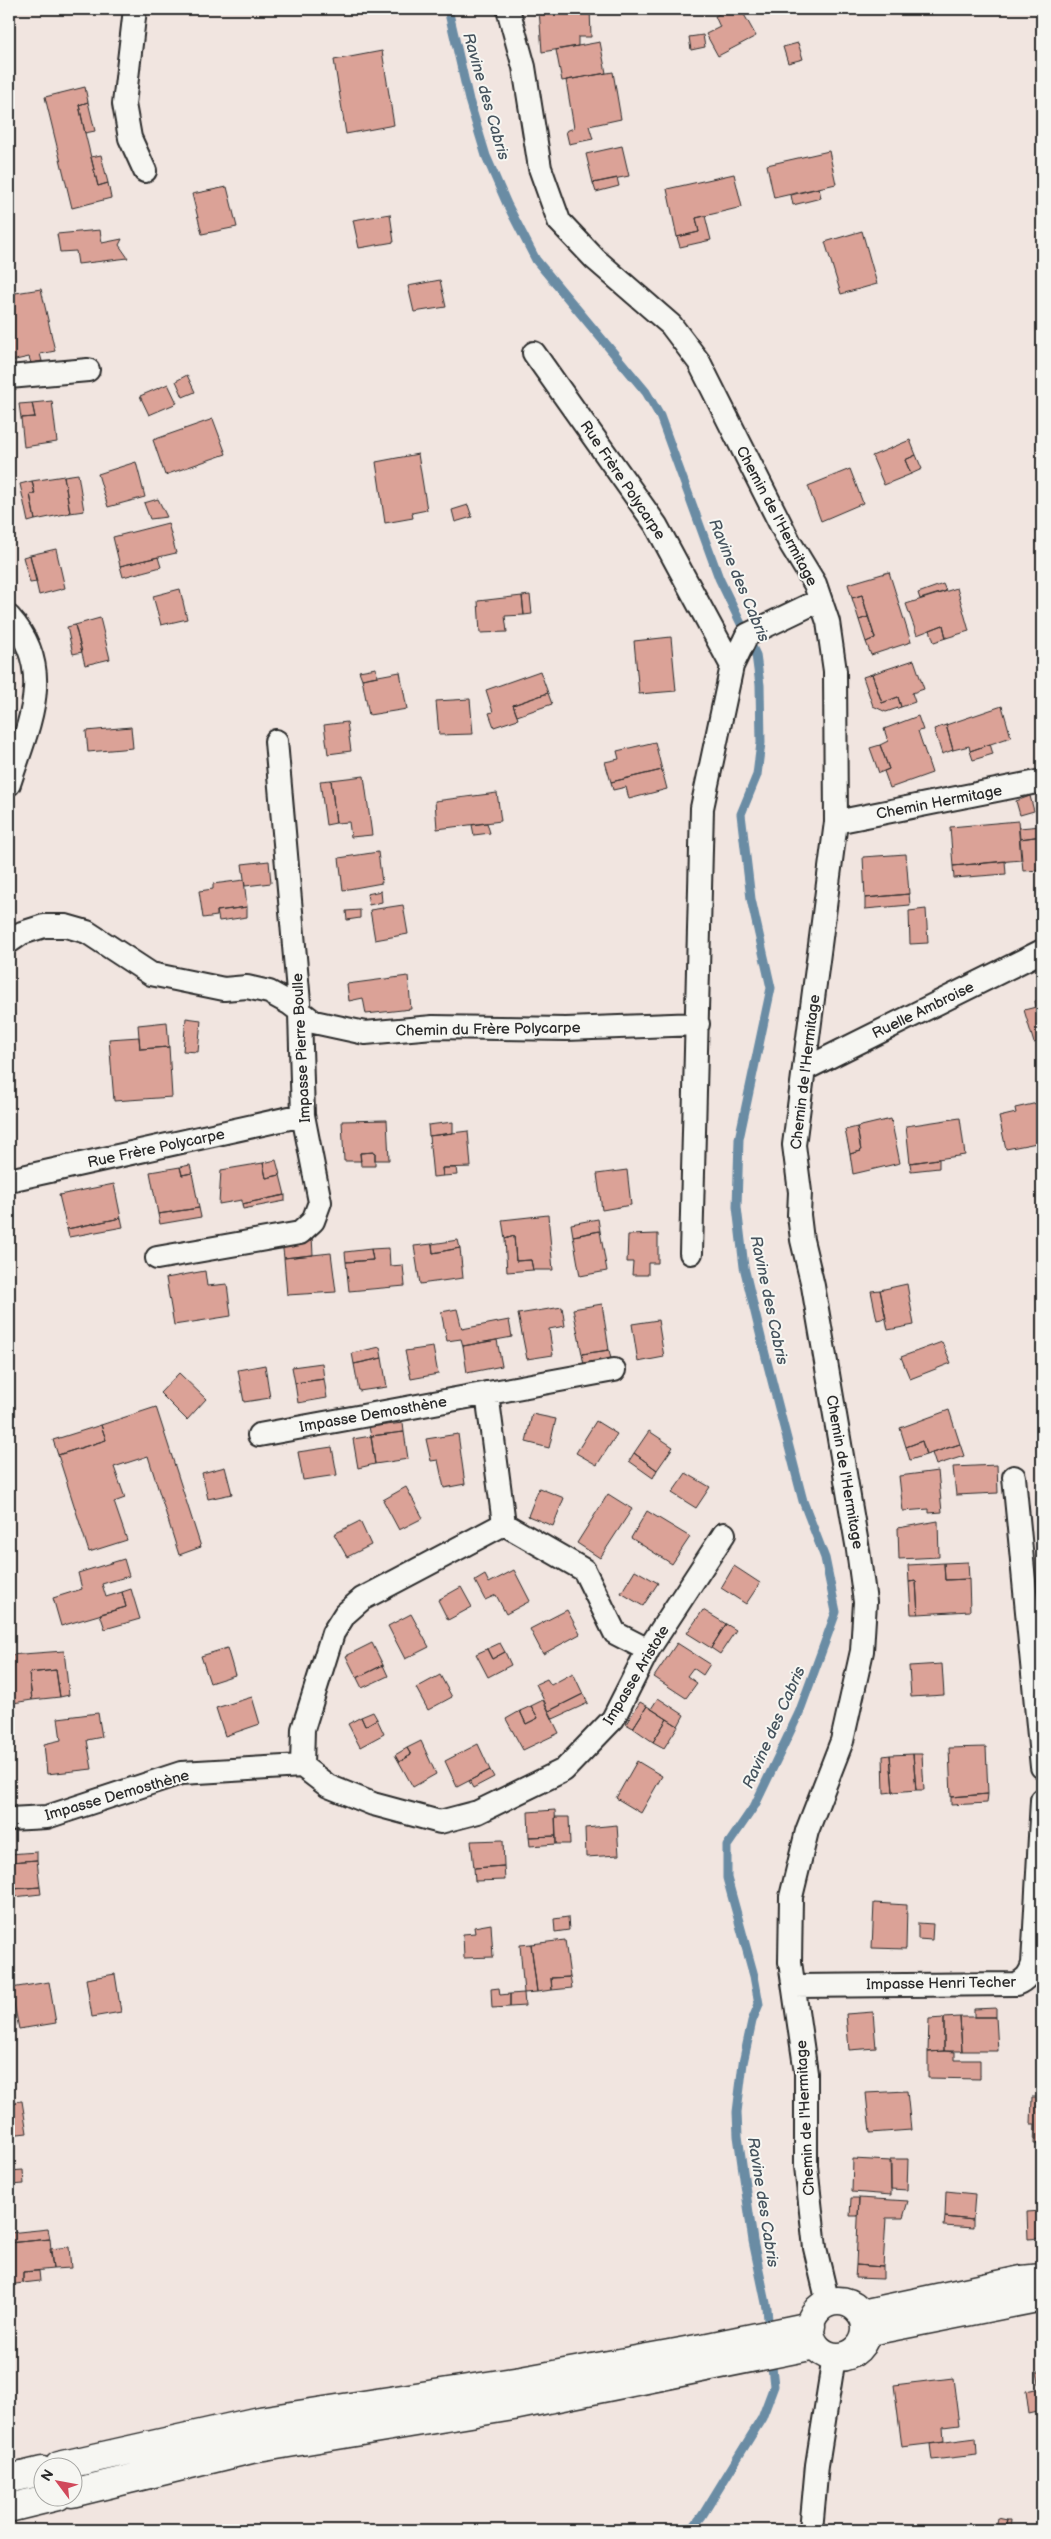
<svg xmlns="http://www.w3.org/2000/svg" width="1051" height="2539" viewBox="0 0 1051 2539" font-family="'Balsamiq Sans',sans-serif">
  <style>
    .lines { fill: none; stroke-linecap: round; stroke-linejoin: round }
    .stream { stroke: #6b8ca4; stroke-width: 9 }
    .building { fill: #dba297; stroke: #2b2b2b }
    .street-casing { stroke: #2b2b2b; stroke-width: 26 }
    .secondary-casing { stroke: #2b2b2b; stroke-width: 31 }
    .street { stroke: #f6f6f2; stroke-width: 22 }
    .secondary { stroke: #f6f6f2; stroke-width: 28 }
    .labels { text-anchor: middle; stroke-width: 4; stroke-linejoin: round; paint-order: stroke }
    .street-label { font-size: 15px; fill: #2b2b2b; stroke: #f6f6f2 }
    .water-label { font-size: 16px; font-style: italic; fill: #46535d; stroke: #f6f6f2 }
  </style>
  <rect width="100%" height="100%" fill="#f1e5e0"/>
  <filter id="ink" filterUnits="userSpaceOnUse"><feTurbulence type="fractalNoise" baseFrequency=".02" numOctaves="2"/><feDisplacementMap in="SourceGraphic" scale="10" xChannelSelector="R" yChannelSelector="G"/><feConvolveMatrix kernelMatrix="1 2 1 2 8 2 1 2 1" color-interpolation-filters="sRGB"/></filter>
  <g filter="url(#ink)">
    <g class="lines">
      <!-- stream -->
      <path class="stream" d="M448,9L469,100L486,156L507,204L536,260L646,392L660,416L719,578L756,655L760,685L761,743L757,775L741,814L751,899L771,988L739,1139L737,1207L744,1267L765,1354L803,1501L825,1558L836,1612L799,1713L755,1805L727,1846V1878L754,1976L759,2004L752,2021L743,2063L737,2112L738,2136L753,2241L767,2308L769,2332
        M691,2530L702,2516L762,2418L774,2386L771,2357"/>
    </g>
    <!-- building -->
    <path class="building" d="M539,9H590L591,37H578V46L542,52Z
      M730,9H741L756,36L718,56L706,34L720,27L715,16Z
      M703,35L705,47L691,50L689,37Z
      M600,42L606,73L562,81L556,50Z
      M798,43L803,59L788,63L783,47Z
      M382,51L394,125L346,134L334,60Z
      M613,72L621,119L589,126L593,139L569,144L566,131L574,128L566,80Z
      M85,87L88,102L79,105L85,133L98,186L108,183L111,198L72,208L45,97Z
      M88,102L95,131L85,133L79,105Z
      M622,146L629,176L593,183L586,154Z
      M829,151L836,184L774,198L767,165Z
      M101,155L108,183L98,186L91,157Z
      M734,174L742,207L696,218L699,232L677,237L667,189Z
      M617,178L619,186L596,192L593,183Z
      M227,187L237,227L202,234L192,194Z
      M819,188L821,198L793,205L791,195Z
      M1042,194V207L1038,196Z
      M390,214L394,242L359,248L353,220Z
      M705,216L711,240L680,247L677,237L699,232L696,218Z
      M100,230L102,243L122,239L119,245L128,258L78,264L76,251L60,252L57,234Z
      M862,231L877,284L841,294L825,242Z
      M440,280L446,307L414,312L408,286Z
      M41,289L55,351L40,354L42,361L31,363L29,357L11,361L9,338L13,337L9,317V294Z
      M187,375L195,392L183,397L176,381Z
      M168,384L177,403L149,415L140,396Z
      M52,401L57,442L24,447L21,418L35,417L32,403Z
      M32,403L35,417L21,418L19,404Z
      M213,419L226,454L165,475L153,440Z
      M910,440L916,455L905,460L911,474L884,485L872,456Z
      M418,454L427,510L412,513L413,518L385,523L376,462Z
      M916,455L922,469L911,474L905,460Z
      M136,462L145,497L108,507L98,474Z
      M850,469L863,503L821,521L808,486Z
      M78,474L84,511L70,513L64,476Z
      M64,476L70,513L35,520L30,494H35L32,481Z
      M32,481L35,494H30L35,520L28,522L20,484Z
      M158,499L167,517L150,519L144,503Z
      M468,505L472,517L455,522L452,510Z
      M168,523L176,553L120,566L113,537Z
      M56,549L65,588L39,595L30,555Z
      M30,555L37,582L30,583L23,557Z
      M158,557L161,567L123,577L120,566Z
      M889,572L911,642L871,655L866,642L875,638L862,595L852,598L848,584Z
      M943,584L946,591L920,599L918,593Z
      M957,588L969,631L946,638L943,625L917,635L906,604Z
      M180,589L187,619L161,625L153,596Z
      M530,595L532,614L524,615L522,596Z
      M862,595L868,617L859,620L852,598Z
      M522,596L524,615L505,616L507,632L480,633L478,601Z
      M868,617L875,638L866,642L859,620Z
      M100,618L110,659L85,665L75,625Z
      M75,625L82,652L73,654L67,627Z
      M943,625L946,638L934,642L930,630Z
      M671,637L676,691L639,694L634,641Z
      M914,660L924,689L912,693L915,702L901,707L898,697L882,703L872,674Z
      M376,668L377,676L362,679L359,671Z
      M540,671L548,693L513,705L518,719L494,727L489,713L493,712L486,690Z
      M400,672L407,709L369,715L362,679Z
      M872,674L882,703L898,697L901,707L886,712L873,706L863,677Z
      M548,693L552,704L517,716L513,705Z
      M470,699L473,734L439,735L436,701Z
      M1002,706L1011,737L970,751L969,746L953,750L946,725Z
      M918,716L923,730L918,731L932,773L890,788L884,771L889,769L880,745L888,741L884,729Z
      M347,722L351,751L328,754L324,725Z
      M946,725L953,750L942,754L934,729Z
      M131,727L133,748L88,752L86,731Z
      M655,742L662,770L611,782L605,762L619,759L617,751Z
      M990,744L993,754L973,760L970,751Z
      M880,745L889,769L879,773L870,748Z
      M662,770L667,789L629,799L626,787L613,790L611,782Z
      M364,776L372,835L351,837L349,822L336,823L331,780Z
      M331,780L336,823L326,825L320,781Z
      M497,793L501,821L437,829L435,801Z
      M1030,796L1034,811L1020,815L1016,801Z
      M1018,821L1021,860L953,866L950,827Z
      M487,823L490,833L474,835L472,825Z
      M1042,826V836L1020,839L1019,828Z
      M1042,836V870L1023,871L1020,839Z
      M378,852L382,883L343,890L339,858Z
      M906,854L909,894L865,898L863,857Z
      M269,861L271,883L245,886L242,864Z
      M1005,861L1006,874L954,878L953,866Z
      M244,880L247,907L217,911V916L203,918L199,891L213,889V884Z
      M381,891L382,902L369,905L367,894Z
      M909,894L910,905L865,909V898Z
      M403,905L408,934L375,940L370,910Z
      M247,907V917L219,921L217,911Z
      M926,909L928,943L910,944L909,911Z
      M360,910V918L347,920L346,911Z
      M408,976L411,1009L366,1014L363,998L349,1001L347,984Z
      M1042,999V1005L1036,1007L1035,1001Z
      M1042,1005V1028L1036,1007Z
      M1036,1007L1042,1028V1040L1034,1043L1024,1010Z
      M186,1018L201,1020L198,1052L183,1051Z
      M167,1022L169,1047L140,1049L138,1025Z
      M139,1037L140,1049L169,1047L172,1097L114,1101L109,1039Z
      M1042,1102V1142L1006,1149L999,1117L1016,1113L1015,1108Z
      M960,1118L965,1155L910,1163L906,1126Z
      M891,1119L900,1163L853,1174L850,1154L861,1151L857,1127Z
      M387,1120L389,1160H375V1152L360,1153L361,1161H344L342,1121Z
      M453,1122V1133L429,1136L428,1125Z
      M857,1127L861,1151L850,1154L845,1130Z
      M468,1131L471,1167L442,1168L443,1176L433,1177L429,1136Z
      M375,1152V1166H361L360,1153Z
      M939,1159V1168L911,1171L910,1163Z
      M276,1160L280,1175L266,1178L263,1163Z
      M263,1163L266,1178L280,1175L285,1195L242,1204V1200L219,1204L221,1170Z
      M190,1165L192,1173L182,1175L180,1167Z
      M180,1167L182,1175L192,1173L199,1208L158,1214L150,1172Z
      M442,1168H456L457,1175L443,1176Z
      M627,1170L631,1205L602,1210L597,1174Z
      M114,1184L121,1218L67,1229L59,1195Z
      M285,1195V1201L243,1209L242,1204Z
      M199,1208L201,1217L160,1224L158,1214Z
      M548,1215L553,1270H533L531,1260L516,1261L514,1236L505,1239L502,1220Z
      M121,1218L123,1227L69,1237L67,1229Z
      M598,1219L600,1231L573,1236L571,1224Z
      M600,1231L607,1271L580,1276L573,1236Z
      M658,1234V1263H648V1275H632L633,1262H627L628,1235Z
      M312,1236L313,1255L284,1258L282,1241Z
      M514,1236L516,1261L531,1260L533,1270L507,1272L505,1239Z
      M458,1240L460,1248L433,1253L432,1244Z
      M432,1244L433,1253L460,1248L463,1278L420,1284L414,1246Z
      M389,1248L390,1266L403,1265L405,1286L349,1291L346,1262L373,1260L371,1249Z
      M371,1249L373,1260L346,1262L345,1252Z
      M331,1253L336,1292L287,1295L284,1258Z
      M205,1271L207,1286L227,1284L231,1316L174,1325L166,1278Z
      M907,1284L914,1325L888,1330L880,1290Z
      M880,1290L886,1318L877,1320L871,1291Z
      M602,1304L609,1350L582,1354L573,1309Z
      M562,1307L565,1326L549,1329L553,1355L527,1359L518,1314Z
      M457,1309L462,1329L509,1320L512,1337L463,1346L461,1339L447,1341L441,1312Z
      M658,1320L664,1357L638,1362L632,1324Z
      M497,1340L502,1366L467,1373L463,1346Z
      M942,1342L951,1363L910,1379L901,1357Z
      M380,1347L382,1358L354,1364L352,1353Z
      M433,1347L438,1374L411,1379L405,1351Z
      M609,1350L611,1359L584,1365L582,1354Z
      M382,1358L387,1387L359,1391L354,1364Z
      M322,1363L324,1379L295,1383L292,1367Z
      M265,1365L270,1398L244,1402L238,1370Z
      M179,1373L206,1399L187,1420L160,1393Z
      M324,1379L327,1398L298,1403L295,1383Z
      M156,1407L201,1547L179,1555L148,1456L114,1467L125,1498L114,1502L127,1540L89,1552L58,1455L106,1440L101,1425Z
      M949,1410L960,1444L926,1455L922,1441L906,1447L900,1428Z
      M532,1414L556,1419L549,1448L526,1442Z
      M596,1421L617,1434L597,1465L576,1453Z
      M403,1423L404,1432L371,1436L369,1427Z
      M101,1425L106,1440L58,1455L53,1440Z
      M649,1431L673,1447L657,1470L634,1453Z
      M404,1432L408,1459L375,1464L371,1436Z
      M458,1434L465,1484L444,1488L438,1460L431,1461L426,1439Z
      M371,1436L375,1464L358,1468L353,1439Z
      M922,1441L926,1455L910,1460L906,1447Z
      M960,1444L964,1456L936,1465L932,1453Z
      M332,1447L337,1475L303,1480L298,1452Z
      M634,1453L657,1470L653,1478L629,1461Z
      M997,1465L998,1493L956,1495L953,1467Z
      M225,1467L232,1494L208,1499L202,1473Z
      M938,1471L942,1512L929,1513V1509L903,1511L899,1476Z
      M686,1473L710,1487L696,1508L672,1493Z
      M406,1487L423,1518L399,1530L383,1500Z
      M539,1488L564,1498L553,1526L528,1516Z
      M608,1494L632,1509L600,1558L577,1543Z
      M647,1511L690,1537L672,1564L631,1538Z
      M360,1521L371,1545L347,1557L334,1534Z
      M938,1521L939,1557L899,1559L898,1528Z
      M124,1559L129,1576L102,1584L106,1597L122,1592L126,1607L61,1626L53,1598L82,1589L78,1573Z
      M968,1562L969,1579L945,1580L944,1563Z
      M944,1563L945,1580L969,1579L970,1611L918,1614L916,1581L909,1582L908,1565Z
      M734,1566L760,1583L746,1604L721,1588Z
      M1042,1567V1613H1040L1039,1568Z
      M514,1570L530,1601L506,1614L496,1595L485,1600L475,1581L485,1575L489,1583Z
      M635,1570L658,1583L643,1606L621,1593Z
      M916,1581L918,1614H911L909,1582Z
      M461,1587L472,1607L448,1620L438,1600Z
      M131,1589L140,1619L105,1629L100,1614L126,1607L122,1592Z
      M567,1610L580,1634L543,1654L530,1629Z
      M703,1610L726,1624L711,1648L687,1633Z
      M411,1614L429,1647L405,1659L388,1626Z
      M726,1624L736,1630L720,1654L711,1648Z
      M372,1643L383,1665L357,1678L346,1656Z
      M500,1643L505,1652L492,1659L487,1649Z
      M677,1643L710,1664L703,1675L693,1668L687,1676L697,1683L686,1698L654,1677Z
      M227,1648L235,1675L210,1683L201,1656Z
      M487,1649L492,1659L505,1652L511,1665L488,1677L476,1654Z
      M64,1651L69,1695L60,1697L56,1670L29,1673L32,1700L13,1703L9,1655Z
      M942,1664L944,1695L911,1697L909,1666Z
      M383,1665L388,1676L362,1688L357,1678Z
      M56,1670L60,1697L32,1700L29,1673Z
      M573,1673L583,1694L549,1711L536,1684L547,1679L551,1685Z
      M440,1675L452,1697L428,1710L416,1688Z
      M583,1694L588,1703L553,1719L549,1711Z
      M252,1697L260,1724L225,1736L216,1708Z
      M658,1698L684,1715L678,1726L651,1709Z
      M543,1700L559,1733L523,1750L506,1719L520,1711L526,1724L538,1718L531,1706Z
      M640,1702L647,1706L633,1728L626,1724Z
      M531,1706L538,1718L526,1724L520,1711Z
      M647,1706L667,1719L653,1742L633,1728Z
      M373,1712L377,1719L365,1726L361,1717Z
      M98,1713L102,1737L87,1740L92,1769L47,1774L44,1744L61,1740L58,1718Z
      M361,1717L365,1726L377,1719L384,1734L360,1747L348,1724Z
      M667,1719L678,1726L664,1748L653,1742Z
      M421,1741L436,1774L413,1787L399,1762L411,1755L407,1748Z
      M478,1744L490,1770L457,1787L445,1761Z
      M986,1747L988,1794L951,1797L949,1748Z
      M407,1748L411,1755L399,1762L395,1755Z
      M913,1754L916,1790L893,1792L890,1755Z
      M913,1754H922L924,1790H916Z
      M890,1755L893,1792L884,1793L883,1756Z
      M637,1761L662,1776L641,1813L616,1798Z
      M490,1770L494,1777L473,1788L469,1781Z
      M988,1794L987,1803L951,1805V1797Z
      M555,1810L556,1836L529,1837L528,1812Z
      M555,1817H569L570,1844H556Z
      M617,1825L619,1855L586,1857L585,1828Z
      M556,1836V1844L530,1846L529,1837Z
      M503,1840L504,1866L474,1868L471,1841Z
      M37,1852V1860L10,1862L9,1854Z
      M37,1860L40,1887L13,1889L10,1862Z
      M504,1866L505,1880L475,1881L474,1868Z
      M40,1887L41,1894L14,1897L13,1889Z
      M874,1903L907,1905L906,1949L872,1948Z
      M568,1917L569,1930L555,1932L554,1919Z
      M918,1923L933,1924L932,1940L918,1939Z
      M491,1924L493,1957L464,1958L463,1934L475,1933L474,1927Z
      M565,1940L570,1977L551,1978L552,1990L537,1992L531,1944Z
      M531,1944L537,1992L524,1993L520,1945Z
      M115,1974L121,2012L92,2017L86,1979Z
      M570,1977L572,1988L552,1990L551,1978Z
      M49,1982L56,2023L19,2029L11,1988Z
      M499,1988L500,1995L510,1994V2007L492,2008L491,1989Z
      M524,1993L525,2006L510,2007V1994Z
      M996,2008V2017H974V2009Z
      M873,2012L876,2048L849,2050L846,2014Z
      M960,2017L962,2051H944V2018Z
      M960,2017H996L998,2051H962Z
      M944,2018V2051L928,2052L929,2019Z
      M944,2051L955,2052V2060H980V2079L928,2078V2052Z
      M907,2091L911,2130L870,2133L866,2093Z
      M1032,2097H1042V2144H1034L1035,2124H1031Z
      M22,2101L27,2133L9,2135V2102Z
      M853,2159L891,2161V2195L852,2192Z
      M890,2159H908L907,2190L891,2189Z
      M23,2170L24,2184L9,2185V2171Z
      M946,2191L975,2194L973,2220L945,2217Z
      M851,2198H859L858,2216H850Z
      M859,2198L908,2201L903,2218H886L883,2267L856,2265Z
      M1042,2211V2238L1028,2239L1027,2212Z
      M945,2217L973,2220V2228L944,2226Z
      M48,2229L50,2239L9,2243V2233Z
      M50,2239L53,2269L23,2272V2283L9,2285V2243Z
      M69,2247L71,2268L53,2269L50,2249Z
      M856,2265L883,2267V2279L855,2278Z
      M39,2271L40,2281L23,2283V2272Z
      M1037,2372H1042V2411L1029,2414L1026,2391L1040,2388Z
      M953,2378L959,2425L943,2427L944,2442L902,2447L894,2385Z
      M976,2438L977,2455L932,2460L930,2444Z
      M998,2518L1007,2520L1005,2530H996Z
      M1007,2520H1011L1010,2530H1005Z"/>
    <g class="lines">
      <defs>
        <path id="street" d="M135,9L124,104L130,138L145,171
          M508,9L524,67L540,168L559,221L595,259L671,325L699,362L790,543L815,584L828,622L835,671L836,822L794,1145L800,1192L799,1215L802,1240L813,1286L858,1550L865,1602L862,1651L842,1741L807,1831L791,1897L790,1962L806,2073V2166L815,2248L828,2303
          M534,353L656,525L732,666
          M9,377L88,370
          M9,617C57,670 28,725 9,784
          M836,822L1042,781
          M9,942L22,933L44,926H66L87,932L151,974L224,989L247,987L269,992L289,1003L314,1022L365,1033L433,1027L566,1029L698,1024
          M805,1069L1042,951
          M9,1180L303,1115
          M691,1253L702,808L732,666L747,635L820,600
          M157,1258L300,1233L313,1221L320,1202L303,1115L300,1014L276,741
          M487,1393L504,1524
          M259,1435L614,1370
          M1014,1477L1042,1767
          M302,1766L328,1786L373,1804L440,1822L478,1812L564,1770L613,1719L648,1650L724,1534
          M302,1766L303,1729L333,1633L345,1614L362,1599L504,1524L584,1570L615,1633L648,1650
          M9,1819L47,1817L181,1773L302,1766
          M794,1986L1016,1984C1026,1980 1030,1974 1033,1964L1042,1800
          M811,2530L817,2465L834,2357"/>
        <path id="secondary" d="M810 2329a28 28 0 1 1 56 0a28 28 0 1 1-56 0Z
          M862,2314L1022,2280L1042,2278
          M870,2331L1042,2297
          M59,2466L259,2421L521,2381L708,2347L811,2326
          M9,2479L42,2471
          M72,2493L252,2449L513,2406L815,2345
          M9,2508L58,2496"/>
      </defs>
      <!-- street casing -->
      <use href="#street" class="street-casing"/>
      <!-- secondary casing -->
      <use href="#secondary" class="secondary-casing"/>
      <!-- street -->
      <use href="#street" class="street"/>
      <!-- secondary -->
      <use href="#secondary" class="secondary"/>
    </g>
  </g>
  <g class="labels">
    <!-- street labels -->
    <g class="street-label">
      <text transform="translate(623 480) rotate(56)" y="5">Rue Frère Polycarpe</text>
      <text transform="translate(777 516) rotate(62)" y="5">Chemin de l'Hermitage</text>
      <text transform="translate(939 802) rotate(-11)" y="5">Chemin Hermitage</text>
      <text transform="translate(923 1010) rotate(-26)" y="5">Ruelle Ambroise</text>
      <text transform="translate(488 1029) rotate(-1)" y="5">Chemin du Frère Polycarpe</text>
      <text transform="translate(301 1048) rotate(-93)" y="5">Impasse Pierre Boulle</text>
      <text transform="translate(805 1072) rotate(-83)" y="5">Chemin de l'Hermitage</text>
      <text transform="translate(156 1148) rotate(-12)" y="5">Rue Frère Polycarpe</text>
      <text transform="translate(373 1414) rotate(-10)" y="5">Impasse Demosthène</text>
      <text transform="translate(845 1472) rotate(80)" y="5">Chemin de l'Hermitage</text>
      <text transform="translate(636 1675) rotate(-59)" y="5">Impasse Aristote</text>
      <text transform="translate(117 1795) rotate(-16)" y="5">Impasse Demosthène</text>
      <text transform="translate(941 1983) rotate(-1)" y="5">Impasse Henri Techer</text>
      <text transform="translate(805 2118) rotate(-93)" y="5">Chemin de l'Hermitage</text>
    </g>
    <!-- water labels -->
    <g class="water-label">
      <text transform="translate(487 96) rotate(74)" y="6">Ravine des Cabris</text>
      <text transform="translate(740 580) rotate(67)" y="6">Ravine des Cabris</text>
      <text transform="translate(770 1300) rotate(78)" y="6">Ravine des Cabris</text>
      <text transform="translate(773 1727) rotate(-66)" y="6">Ravine des Cabris</text>
      <text transform="translate(764 2202) rotate(81)" y="6">Ravine des Cabris</text>
    </g>
  </g>
  <!-- margin -->
  <rect width="1051" height="2539" fill="none" stroke="#f6f6f2" stroke-width="30"/>
  <rect x="15" y="15" width="1021" height="2509" fill="none" stroke="#2b2b2b" stroke-width="2" filter="url(#ink)"/>
  <!-- north arrow -->
  <g transform="translate(58 2482) rotate(302)"><circle r="24" fill="#f6f6f2" stroke="#a5a5a2"/>
  <path d="M0-4L9 19L0 12L-9 19Z" fill="#d1495b"/>
  <text y="-8" font-size="14" font-weight="bold" text-anchor="middle" fill="#2b2b2b">N</text>
  </g>
</svg>
